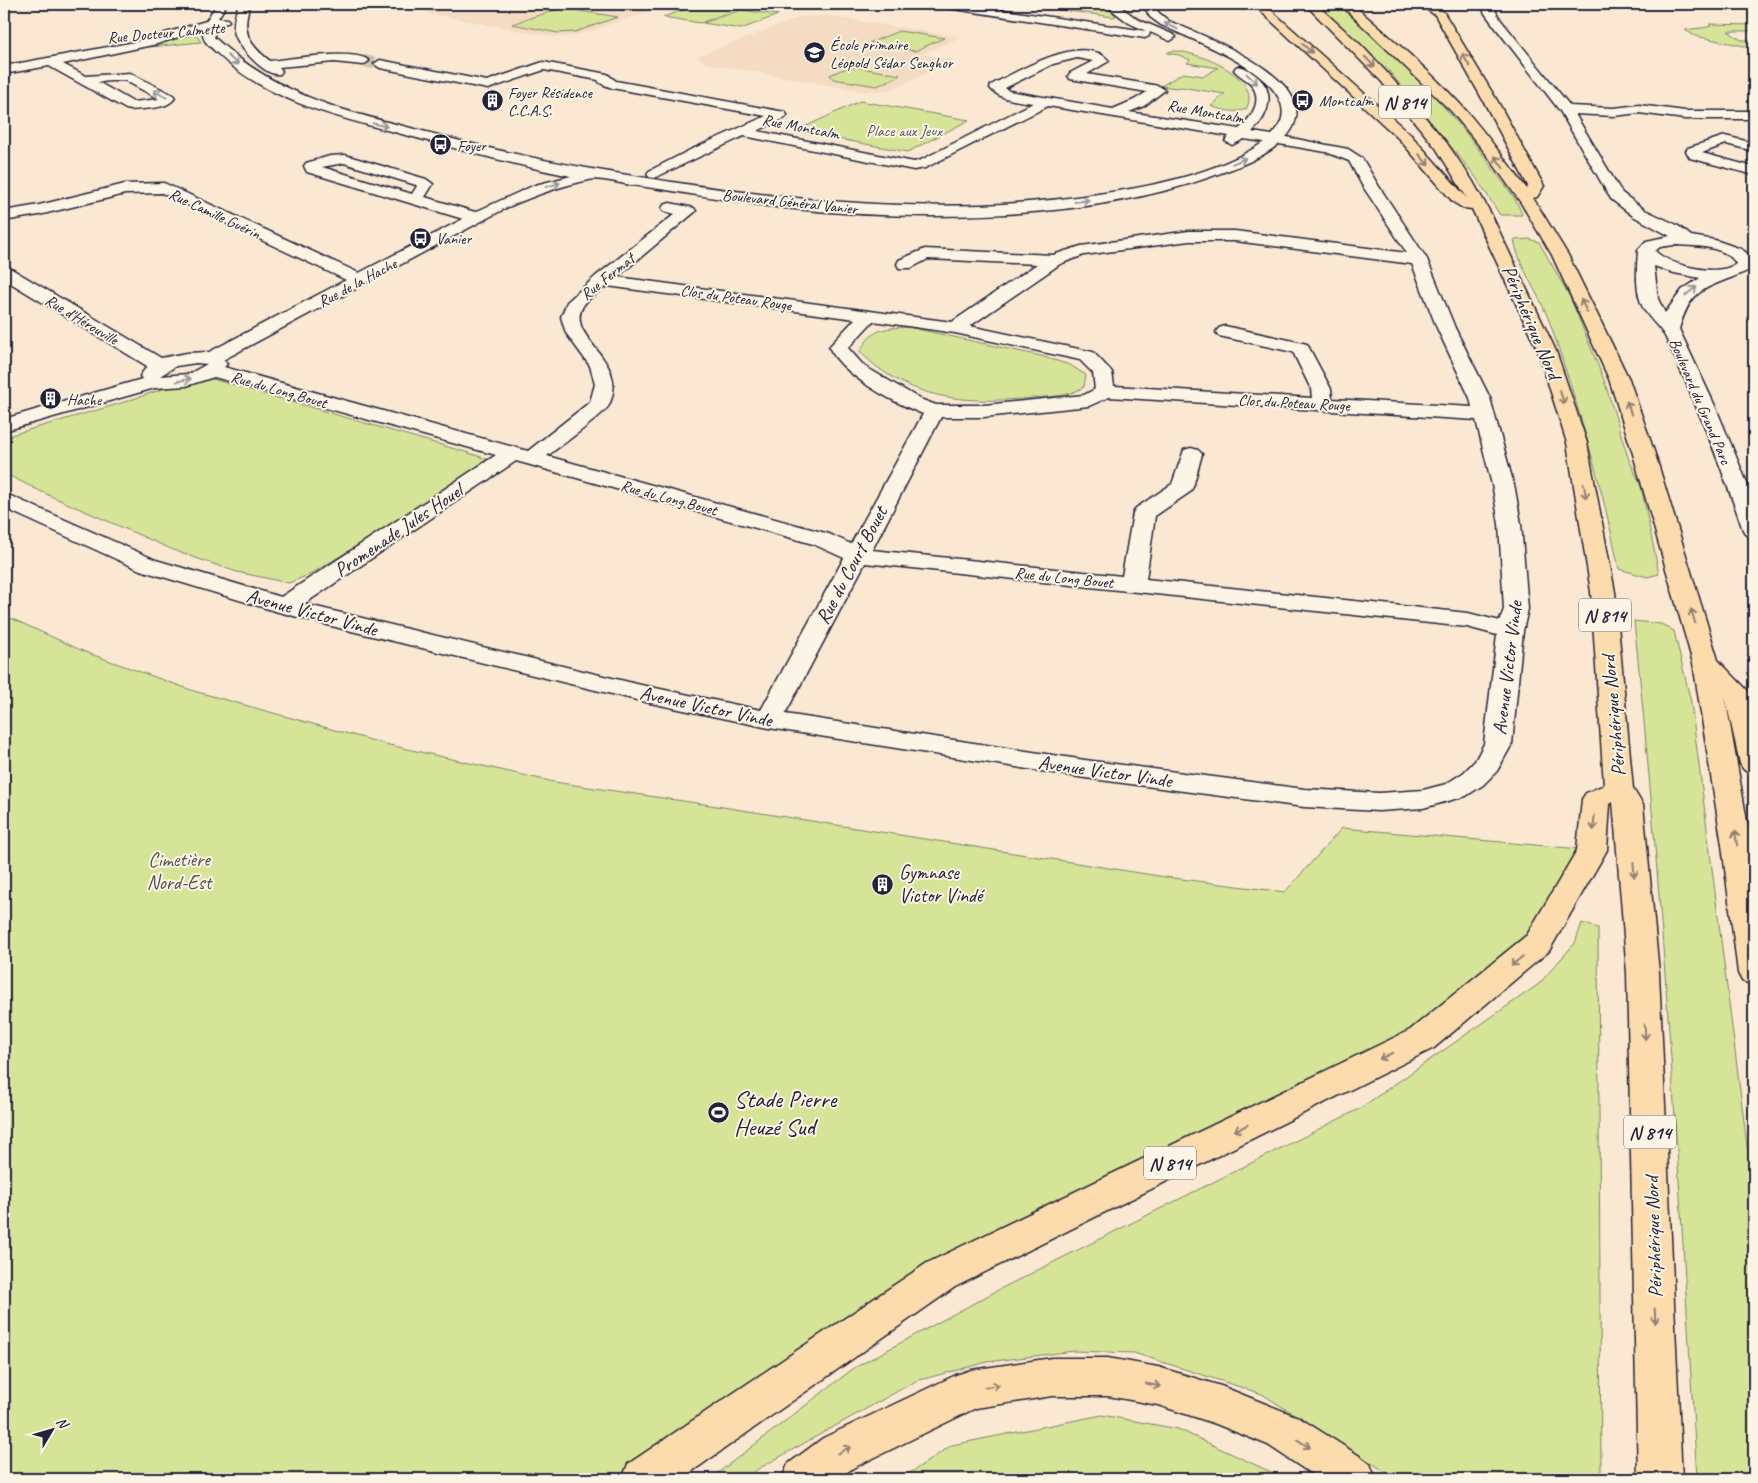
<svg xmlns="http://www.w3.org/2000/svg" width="1758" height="1483" viewBox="0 0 1758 1483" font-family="Caveat,sans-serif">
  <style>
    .built { fill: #f4dbc1 }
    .green { fill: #d6e498; stroke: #7c836a }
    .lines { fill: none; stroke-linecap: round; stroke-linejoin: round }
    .minor-tunnel { stroke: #cfc0b4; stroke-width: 12; stroke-dasharray: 12 6; stroke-linecap: butt }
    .minor-casing { stroke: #22223b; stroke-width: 3 }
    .highway-casing { stroke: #22223b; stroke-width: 3 }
    .minor { fill: #fcf5e5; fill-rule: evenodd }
    .highway { fill: #fcdcac; fill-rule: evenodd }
    .oneway { stroke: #9a9698 }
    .oneway2 { stroke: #8f7f74 }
    .labels { text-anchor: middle; stroke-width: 4; stroke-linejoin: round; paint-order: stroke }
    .far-street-label { font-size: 16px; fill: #22223b; stroke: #fcf5e5 }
    .far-poi-label { font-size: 16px; fill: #22223b; stroke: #fcf5e5; text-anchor: start }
    .far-park-label { font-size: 16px; fill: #4f5252; stroke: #fcf5e5 }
    .shield { fill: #fcf5e5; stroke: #63616e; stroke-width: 1 }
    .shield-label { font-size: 19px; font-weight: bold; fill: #22223b }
    .street-label { font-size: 20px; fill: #22223b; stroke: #fcf5e5 }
    .park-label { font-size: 20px; fill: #4f5252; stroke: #fcf5e5 }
    .poi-label { font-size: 20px; fill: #22223b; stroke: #fcf5e5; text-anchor: start }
    .near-poi-label { font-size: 24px; fill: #22223b; stroke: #fcf5e5; text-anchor: start }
  </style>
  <rect width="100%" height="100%" fill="#fae8d2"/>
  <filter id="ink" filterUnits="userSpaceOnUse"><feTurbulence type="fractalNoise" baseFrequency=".02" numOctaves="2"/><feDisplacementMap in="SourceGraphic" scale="10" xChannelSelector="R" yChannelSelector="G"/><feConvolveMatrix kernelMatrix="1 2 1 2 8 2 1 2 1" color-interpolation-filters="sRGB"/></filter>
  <g filter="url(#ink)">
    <!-- built -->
    <path class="built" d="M452,4H672L578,35L566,37H553L427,13L432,10Z
      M827,16L961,37L922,54L955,60L890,90L862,91L705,63L698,56L801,17Z"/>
    <!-- green -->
    <path class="green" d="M700,4L737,9L700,23L663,17Z
      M1017,4H1105L1116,16L1113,17Z
      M1318,4H1337C1396,51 1453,112 1496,173C1506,186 1517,199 1522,215H1500L1475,176L1389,71Z
      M561,8L618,17L575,32L558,33L512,24Z
      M741,10L778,15L741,29L703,23Z
      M1709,24L1754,25V31H1728L1741,40H1754V48L1695,36L1685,30C1694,28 1702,29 1711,26Z
      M899,31L944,38L915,51L869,43Z
      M189,35L197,36L201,42L131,49Z
      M1171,51C1196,50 1264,77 1246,109C1235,114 1222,110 1211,106L1225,94L1180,87L1177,88L1161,86L1183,73L1204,76L1218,68L1187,63L1190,60L1179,55L1167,53Z
      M856,67L900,75L877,86L833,79L830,75L841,70Z
      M860,101L969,120L908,152L796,131Z
      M1529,239L1539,242L1570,297L1604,380L1628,457L1641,486L1659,574L1647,577L1619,569C1602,485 1578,404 1550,323C1540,295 1520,270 1514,240Z
      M908,327L1041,356L1070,365L1086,375L1084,387C1067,397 1053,396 1033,398C967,404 909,401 860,352C872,328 884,328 908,327Z
      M202,376L469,453L487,459L454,483L360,544L311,574L289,583L237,572L178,552L46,494L4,473V437L118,404Z
      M4,615L85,652L194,691L385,744L554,782L710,805L1165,877L1285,892L1342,828L1592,850L1538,943L1422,1039L941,1275L644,1479H4Z
      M1634,621L1661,624L1674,631L1691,702L1754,1201V1479H1697C1680,1193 1664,906 1634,621Z
      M1582,923L1598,928L1601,1479H1397L1262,1394L1134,1353L1074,1351L987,1362L916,1381L758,1469L745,1479H710L854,1368L1000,1289L1359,1109L1539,984L1575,943Z
      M1102,1415L1178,1429L1286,1479H901L952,1445Z"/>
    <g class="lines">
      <!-- minor-tunnel -->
      <path class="minor-tunnel" d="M363,61L380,64"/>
      <defs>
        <path id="minor" d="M217,4H227L218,18L227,19L229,21L227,23L215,26L214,37C282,101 355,113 442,136C518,157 594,170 672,182C816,204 953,216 1098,194C1151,187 1219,173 1264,142L1244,139L1232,145L1225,141L1229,136L1048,106L925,168L914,170L744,136L654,178L649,177L647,174L649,171L690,150L766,116L612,88L600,83L598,80L544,70L488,89L380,68L374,64L380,60L487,81L543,62L607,74L616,81L785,112L787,115L785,118L757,131L914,162L921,160L1033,103C1018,101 1000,100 990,88L991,85C1017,72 1084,31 1109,61L1087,74L1159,86L1165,90L1144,106L1129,112L1239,129C1252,117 1265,99 1249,82C1244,78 1238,75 1234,70L1236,67C1243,65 1248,70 1254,74C1277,90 1270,114 1252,132L1272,135C1320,85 1192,40 1161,25L1150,17L1143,4H1153L1159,13L1169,21C1203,36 1334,83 1286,137L1348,149L1362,158L1378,185L1427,259L1455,328L1490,398L1515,489L1521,524L1528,609L1523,631L1512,744L1497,771L1483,785L1466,796L1423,808L1379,811L1304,807L1085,778L769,728L641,701L343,629L275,611L140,570L4,508V493L156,560L281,597L496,455L214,377L186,386L155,388L4,431V419L142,379L140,376L147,366L4,279V267L10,268L161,358L187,353L209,352L346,280L162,193L125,194L39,215L4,221V211L39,205L125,184L164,183L359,273L463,219L307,172L304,166L306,163L330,156L345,155L426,179L433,184L425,197L475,212L535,185L571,176C519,166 468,152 417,138C347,119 270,104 217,53C209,45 201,41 203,29L157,44L63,64L86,76L130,73L173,95L175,98C166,110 145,108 131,110L126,109L49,66L4,74V66L135,42L206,21ZM1077,58L1093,61L1070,73L1068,76L1070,79L1147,92L1134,100L1113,109L1009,91L1005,88L1053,64ZM124,80L159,99L133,102L98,82ZM1279,144L1326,152L1349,161L1362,185L1407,253L1235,231H1189L1081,246L1053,255L925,249L899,260L897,264L899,268H911L928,259L1037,264L952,322L617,277L696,211L694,208L670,203L664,205L662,208L664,211L675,214L596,276L567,302L561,317L566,333L590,366L595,384L590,402L528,451L224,367L227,364L223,360L506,208C533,196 560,186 589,180C598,177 621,184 632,185C683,192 734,202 785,208C915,222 1083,221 1207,178C1232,169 1257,161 1279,144ZM344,163L416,185L417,186L412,194L322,167ZM1189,241H1235L1412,264L1437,328L1470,398L1472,407L1332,399L1331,389L1307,344L1225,326L1219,328L1216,332L1219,336L1293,352L1311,389L1312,398L1114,386L1112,372L1093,352L970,326L1060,264L1084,255ZM607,286L855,319L829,347C843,376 893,402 923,414L851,544L829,534L547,456C558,448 605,414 609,405C631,359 564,338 583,306C588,298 600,291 607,286ZM873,321L955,333L1080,360L1093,373L1095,389L1084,395L984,405H936L920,399L864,366L848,348ZM196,363L207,364L189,374L160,376L176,366ZM1109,397L1476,420L1493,489L1499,524L1504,609L1500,621L1468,613L1146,579L1155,516L1190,492L1193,487L1202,454L1198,450L1191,448L1184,450L1172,484L1136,508L1133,513L1122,576L872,550L941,417H984L1089,406ZM516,461L813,544L844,558L761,710L641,685L304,604ZM865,563L1467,627L1497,635L1484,744L1475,761L1463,773L1446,784L1423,790L1379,793L1304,789L1085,760L785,714Z
          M239,4H250C241,31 248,44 270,61C288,59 358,48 369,61L363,65L334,62L279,67L282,71L280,74C265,77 240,48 235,35C232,24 235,14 239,4Z
          M935,4H962L1146,31L1129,23L1104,4H1117L1137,19L1174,35L1176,37L1170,41L1150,32L1149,36L1145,38L941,7Z
          M1484,4H1495L1496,12L1500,19L1570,106L1614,108L1639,105L1685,111H1754V119H1685L1639,113L1614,116L1575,114L1622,193L1645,210L1677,225L1691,236L1715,240L1741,249L1748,254L1753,265C1748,273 1741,273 1733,277C1699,290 1690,293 1679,329L1716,408L1754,500V537L1746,535L1743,530C1721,465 1695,400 1666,338C1659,325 1646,317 1641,303C1635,287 1637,267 1638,250L1646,241L1670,236L1633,216L1611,199L1560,111L1492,23L1484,12ZM1674,245C1692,246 1727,245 1736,264C1717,277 1671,266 1655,251L1660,247ZM1654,266L1674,273L1700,278L1682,290L1665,313L1658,299Z
          M1725,136L1754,143V151L1726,144L1702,153L1754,167V175L1690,158L1686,151L1688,148Z"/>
        <path id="highway" d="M1253,4H1264L1410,134L1467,198L1436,148L1381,81L1305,4H1316L1362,46L1389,75L1446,142L1472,180L1491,214L1556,351L1587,443L1615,592L1633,789L1643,805L1659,973L1682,1479H1638L1627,973L1613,802L1610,804L1607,850L1549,951L1434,1048L955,1287L681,1479H622L628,1464L927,1263L1410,1030L1527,935L1577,850L1582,799L1586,793L1604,785L1591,592L1567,443L1538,351L1472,209L1463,208L1453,202L1400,140Z
          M1340,4H1352C1389,36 1428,69 1461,105C1485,132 1506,161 1527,189L1528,186L1484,102L1435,15L1419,4H1432L1443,11L1498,102L1544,186L1537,197L1533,198L1568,255L1629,379L1655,454L1718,660L1752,695L1754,704V773L1744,770L1740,764L1725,696L1754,861V985L1742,981L1738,973L1722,845L1693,663L1633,454L1609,379L1552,255L1521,203L1487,155L1451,111Z
          M1052,1358H1108L1158,1367L1221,1386L1298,1417L1358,1455L1370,1464L1376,1479H1319L1268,1445L1216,1424L1158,1405L1108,1396H1052L976,1408L853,1468L838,1479H782L788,1464L823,1438L956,1375L971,1370Z"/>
      </defs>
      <!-- minor casing -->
      <use href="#minor" class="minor-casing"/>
      <!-- highway casing -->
      <use href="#highway" class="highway-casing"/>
      <!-- minor -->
      <use href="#minor" class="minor"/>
      <!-- highway -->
      <use href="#highway" class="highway"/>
    </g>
    <!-- one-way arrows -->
    <defs><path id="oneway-shaft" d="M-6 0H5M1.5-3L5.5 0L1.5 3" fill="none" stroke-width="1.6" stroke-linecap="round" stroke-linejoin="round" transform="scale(1.25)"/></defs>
    <g class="oneway">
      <use href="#oneway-shaft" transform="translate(1171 26) rotate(-154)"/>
      <use href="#oneway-shaft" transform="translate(233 60) rotate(40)"/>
      <use href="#oneway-shaft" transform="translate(1252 79) rotate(44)"/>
      <use href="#oneway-shaft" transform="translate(160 94) rotate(-152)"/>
      <use href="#oneway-shaft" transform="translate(380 125) rotate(13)"/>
      <use href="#oneway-shaft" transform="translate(1239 161) rotate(-23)"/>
      <use href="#oneway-shaft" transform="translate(553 185) rotate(-15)"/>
      <use href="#oneway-shaft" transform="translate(1082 201) rotate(-7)"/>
      <use href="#oneway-shaft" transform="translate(1691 291) rotate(-39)"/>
      <use href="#oneway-shaft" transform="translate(184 380) rotate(-11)"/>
    </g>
    <g class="oneway2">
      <use href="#oneway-shaft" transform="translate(1307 48) rotate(42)"/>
      <use href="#oneway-shaft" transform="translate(1466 60) rotate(-120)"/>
      <use href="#oneway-shaft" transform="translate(1370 62) rotate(47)"/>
      <use href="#oneway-shaft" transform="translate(1424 160) rotate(50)"/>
      <use href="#oneway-shaft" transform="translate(1499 162) rotate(-126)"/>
      <use href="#oneway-shaft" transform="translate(1584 306) rotate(-116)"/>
      <use href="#oneway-shaft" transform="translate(1562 397) rotate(72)"/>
      <use href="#oneway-shaft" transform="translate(1629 408) rotate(-108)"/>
      <use href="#oneway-shaft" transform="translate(1585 491) rotate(80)"/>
      <use href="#oneway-shaft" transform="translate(1693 616) rotate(-107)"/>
      <use href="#oneway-shaft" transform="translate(1594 823) rotate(94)"/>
      <use href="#oneway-shaft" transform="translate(1736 838) rotate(-99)"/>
      <use href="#oneway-shaft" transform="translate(1634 870) rotate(85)"/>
      <use href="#oneway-shaft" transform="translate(1517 961) rotate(140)"/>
      <use href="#oneway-shaft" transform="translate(1645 1032) rotate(88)"/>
      <use href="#oneway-shaft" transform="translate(1386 1056) rotate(154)"/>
      <use href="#oneway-shaft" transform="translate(1241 1128) rotate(154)"/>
      <use href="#oneway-shaft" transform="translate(1655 1316) rotate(88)"/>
      <use href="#oneway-shaft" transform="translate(1153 1385) rotate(12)"/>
      <use href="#oneway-shaft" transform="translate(992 1386) rotate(-8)"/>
      <use href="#oneway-shaft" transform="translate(1304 1444) rotate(33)"/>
      <use href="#oneway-shaft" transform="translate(844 1450) rotate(-28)"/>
    </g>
  </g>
  <!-- icons -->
  <defs>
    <symbol id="school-disc" viewBox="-11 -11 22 22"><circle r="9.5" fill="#22223b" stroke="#fcf5e5"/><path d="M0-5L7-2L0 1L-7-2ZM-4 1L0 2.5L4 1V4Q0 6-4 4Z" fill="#fff"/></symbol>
    <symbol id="bus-disc" viewBox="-11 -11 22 22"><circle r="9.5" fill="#22223b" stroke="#fcf5e5"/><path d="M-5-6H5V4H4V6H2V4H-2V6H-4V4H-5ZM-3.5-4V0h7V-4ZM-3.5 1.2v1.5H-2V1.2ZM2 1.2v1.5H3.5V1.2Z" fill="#fff"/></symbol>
    <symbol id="building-disc" viewBox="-11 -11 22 22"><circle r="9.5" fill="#22223b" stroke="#fcf5e5"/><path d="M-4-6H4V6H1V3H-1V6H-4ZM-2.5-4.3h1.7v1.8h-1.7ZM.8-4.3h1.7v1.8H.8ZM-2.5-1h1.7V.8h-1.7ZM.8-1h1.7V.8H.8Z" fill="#fff"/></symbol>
    <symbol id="stadium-disc" viewBox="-11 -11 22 22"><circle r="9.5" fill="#22223b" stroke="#fcf5e5"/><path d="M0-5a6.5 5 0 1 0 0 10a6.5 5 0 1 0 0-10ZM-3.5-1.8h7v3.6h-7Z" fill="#fff"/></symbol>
  </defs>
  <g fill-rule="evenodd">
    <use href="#school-disc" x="802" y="40" width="25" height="25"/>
    <use href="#bus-disc" x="1290" y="88" width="25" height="25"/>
    <use href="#building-disc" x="480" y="88" width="25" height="25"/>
    <use href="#bus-disc" x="428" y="132" width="25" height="25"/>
    <use href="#bus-disc" x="408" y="226" width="25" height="25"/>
    <use href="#building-disc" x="38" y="386" width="25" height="25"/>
    <use href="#building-disc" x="870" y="872" width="25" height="25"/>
    <use href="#stadium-disc" x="706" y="1100" width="25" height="25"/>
  </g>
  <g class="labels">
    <!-- far-street labels -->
    <g class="far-street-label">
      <text transform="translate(166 32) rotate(-5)" y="6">Rue Docteur Calmette</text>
      <text transform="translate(1206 111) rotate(10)" y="6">Rue Montcalm</text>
      <text transform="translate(801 126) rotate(11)" y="6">Rue Montcalm</text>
      <text transform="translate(790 201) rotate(6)" y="6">Boulevard Général Vanier</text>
      <text transform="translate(215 213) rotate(25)" y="6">Rue Camille Guérin</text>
      <text transform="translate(607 276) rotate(-39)" y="6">Rue Fermat</text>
      <text transform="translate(357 282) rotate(-28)" y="6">Rue de la Hache</text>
      <text transform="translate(736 297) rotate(8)" y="6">Clos du Poteau Rouge</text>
      <text transform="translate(82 319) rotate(31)" y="6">Rue d'Hérouville</text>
      <text transform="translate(279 389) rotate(16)" y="6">Rue du Long Bouet</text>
      <text transform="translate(1701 401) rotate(67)" y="6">Boulevard du Grand Parc</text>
      <text transform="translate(1294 402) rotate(3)" y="6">Clos du Poteau Rouge</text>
      <text transform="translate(669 497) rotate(15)" y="6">Rue du Long Bouet</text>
      <text transform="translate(1064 577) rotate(6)" y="6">Rue du Long Bouet</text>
    </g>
    <!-- far-poi labels -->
    <g class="far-poi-label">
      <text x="830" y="50">École primaire<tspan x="830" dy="18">Léopold Sédar Senghor</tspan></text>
      <text x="508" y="98">Foyer Résidence<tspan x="508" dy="18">C.C.A.S.</tspan></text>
      <text x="1319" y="106">Montcalm</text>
      <text x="457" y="151">Foyer</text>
      <text x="436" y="244">Vanier</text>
      <text x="67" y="405">Hache</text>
    </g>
    <!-- far-park labels -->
    <g class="far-park-label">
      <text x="904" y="136">Place aux Jeux</text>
    </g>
    <!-- shield labels -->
    <g class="shield">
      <rect x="1379" y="85.5" width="52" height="33" rx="4"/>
      <rect x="1579" y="598.5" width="52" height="33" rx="4"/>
      <rect x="1624" y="1115.5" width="52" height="33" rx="4"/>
      <rect x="1144" y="1146.5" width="52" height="33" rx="4"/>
    </g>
    <g class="shield-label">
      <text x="1405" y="109">N 814</text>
      <text x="1605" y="622">N 814</text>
      <text x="1650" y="1139">N 814</text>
      <text x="1170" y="1170">N 814</text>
    </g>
    <!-- street labels -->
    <g class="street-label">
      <text transform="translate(1532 322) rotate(67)" y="7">Périphérique Nord</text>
      <text transform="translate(398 530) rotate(-34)" y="7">Promenade Jules Houel</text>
      <text transform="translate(851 565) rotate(-62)" y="7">Rue du Court Bouet</text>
      <text transform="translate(312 612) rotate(15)" y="7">Avenue Victor Vinde</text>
      <text transform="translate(1507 668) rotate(-83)" y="7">Avenue Victor Vinde</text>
      <text transform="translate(706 706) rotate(12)" y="7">Avenue Victor Vinde</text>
      <text transform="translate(1613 716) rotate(-95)" y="7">Périphérique Nord</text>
      <text transform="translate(1105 771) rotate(8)" y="7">Avenue Victor Vinde</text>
      <text transform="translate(1653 1237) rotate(-92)" y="7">Périphérique Nord</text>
    </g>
    <!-- park labels -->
    <g class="park-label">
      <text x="179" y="866">Cimetière<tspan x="179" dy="23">Nord-Est</tspan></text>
    </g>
    <!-- poi labels -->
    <g class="poi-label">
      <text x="899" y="879">Gymnase<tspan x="899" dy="23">Victor Vindé</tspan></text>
    </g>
    <!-- near-poi labels -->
    <g class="near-poi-label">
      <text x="734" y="1107">Stade Pierre<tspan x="734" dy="28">Heuzé Sud</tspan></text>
    </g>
  </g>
  <!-- margin -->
  <rect width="1758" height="1483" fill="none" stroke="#fcf5e5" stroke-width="20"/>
  <rect x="10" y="10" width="1738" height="1463" fill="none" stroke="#22223b" stroke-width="2" filter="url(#ink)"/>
  <!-- north arrow -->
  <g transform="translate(52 1430) rotate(52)" stroke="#fcf5e5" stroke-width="4" paint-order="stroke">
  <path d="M0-4L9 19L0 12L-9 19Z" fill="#22223b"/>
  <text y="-8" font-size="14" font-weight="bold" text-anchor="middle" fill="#22223b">N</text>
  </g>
</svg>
